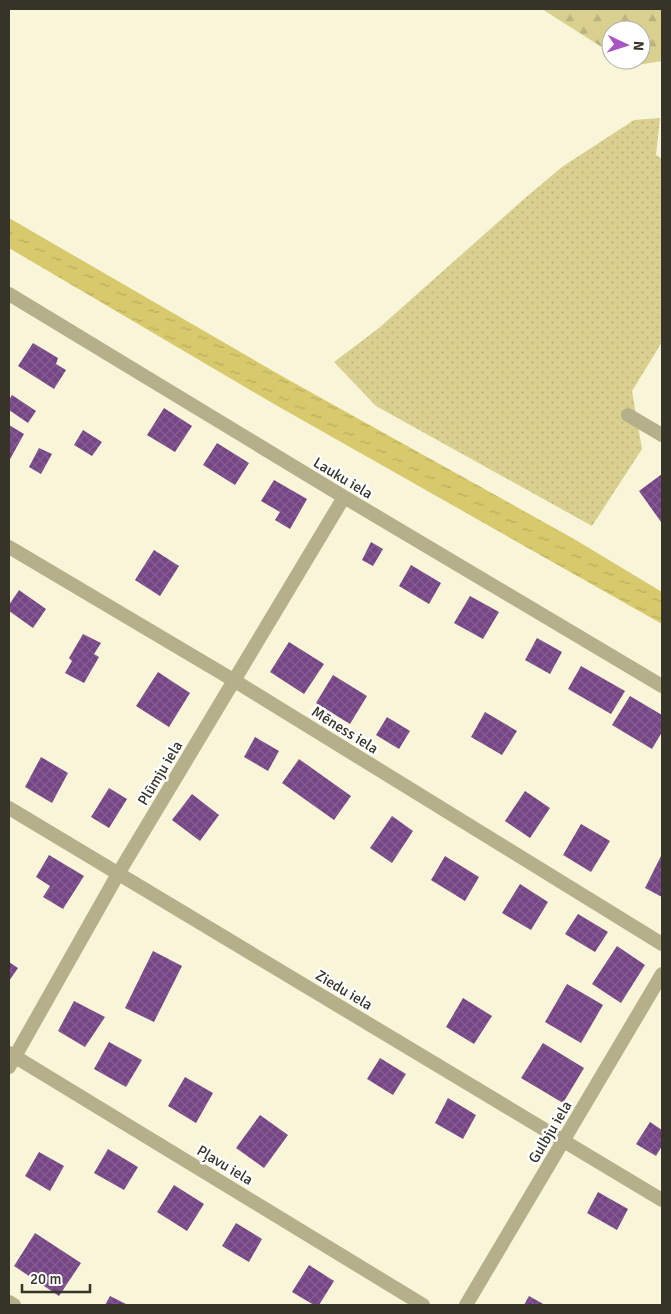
<svg xmlns="http://www.w3.org/2000/svg" width="671" height="1314" viewBox="0 0 671 1314" font-family="Signika,sans-serif">
  <style>
    .grass { fill: url(#grass-dots) }
    .forest { fill: url(#forest-firs) }
    .water { fill: url(#water-ripples) }
    .building { fill: url(#building-cross-hatch) }
    .lines { fill: none; stroke-linecap: round; stroke-linejoin: round }
    .minor { stroke: #b5b08a; stroke-width: 14 }
    .labels { text-anchor: middle; stroke-width: 5; stroke-linejoin: round; paint-order: stroke }
    .street-label { font-size: 15px; fill: #363429; stroke: #fff }
  </style>
  <defs>
    <pattern id="grass-dots" width="8" height="8" patternUnits="userSpaceOnUse" patternTransform="scale(1.25)"><rect width="8" height="8" fill="#d9d090"/><path d="M2 2h.1M6 6h.1" fill="none" stroke="#bbb37c" stroke-width="1.8" stroke-linecap="round"/></pattern>
    <pattern id="forest-firs" width="22" height="20" patternUnits="userSpaceOnUse" patternTransform="scale(1.25)"><rect width="22" height="20" fill="#d9d090"/><path d="M5 1l3.5 6h-7zM16 11l3.5 6h-7z" fill="#bbb37c"/></pattern>
    <pattern id="water-ripples" width="26" height="14" patternUnits="userSpaceOnUse" patternTransform="scale(1.25)"><rect width="26" height="14" fill="#d7c96c"/><path d="M2 4q2-2 4 0t4 0M15 11q2-2 4 0t4 0" fill="none" stroke="#b9ad5e"/></pattern>
    <pattern id="building-cross-hatch" width="8" height="8" patternUnits="userSpaceOnUse" patternTransform="scale(1.25)"><rect width="8" height="8" fill="#764586"/><path d="M0 0l8 8M0 8l8-8" fill="none" stroke="#855e91"/></pattern>
  </defs>
  <rect width="100%" height="100%" fill="#f9f5d8"/>
  <!-- grass -->
  <path class="grass" d="M660,118L656,155L662,159V342L632,391L642,449L592,526L376,406L334,362L379,328L524,199L562,167L634,120Z"/>
  <!-- forest -->
  <path class="forest" d="M542,9H662V61L631,66L622,60H641V30H611V53Z"/>
  <!-- water -->
  <path class="water" d="M9,218L287,379L574,539L662,592V624L274,404L9,248Z"/>
  <!-- building -->
  <path class="building" d="M33,343L58,358L56,364L66,370L54,389L18,366Z
    M12,395L36,411L28,423L9,410V400Z
    M164,408L192,426L175,452L147,435Z
    M9,425L24,434L9,461Z
    M83,430L102,442L92,456L74,445Z
    M217,443L249,463L235,485L203,465Z
    M39,448L52,454L41,474L29,467Z
    M662,474V521L661,522L639,491Z
    M274,480L307,499L290,529L275,520L280,512L261,501Z
    M371,542L383,549L373,566L362,560Z
    M154,550L179,566L160,596L135,580Z
    M411,565L441,583L429,604L399,586Z
    M19,590L46,609L33,628L9,611V605Z
    M470,596L499,612L483,639L454,623Z
    M83,634L101,643L94,654L99,657L84,683L65,673L72,661L69,658Z
    M537,638L562,652L550,674L525,660Z
    M289,642L324,664L304,694L270,672Z
    M581,666L625,691L611,714L568,689Z
    M158,672L190,693L169,727L136,706Z
    M333,675L367,696L350,724L316,703Z
    M630,696L662,715V732L652,749L612,725Z
    M485,712L517,731L502,755L471,737Z
    M387,717L410,731L399,749L376,735Z
    M255,737L279,751L268,771L244,757Z
    M41,757L68,773L52,803L25,787Z
    M299,759L351,796L334,820L282,783Z
    M109,788L127,799L109,828L91,817Z
    M525,791L550,808L530,838L505,821Z
    M192,794L219,815L200,841L172,820Z
    M392,816L413,831L392,863L370,848Z
    M581,824L610,841L591,872L563,855Z
    M662,854V897L645,888Z
    M49,855L84,876L63,909L43,897L50,886L36,877Z
    M445,856L479,877L465,901L431,880Z
    M520,884L548,902L531,930L502,913Z
    M578,914L608,932L595,952L565,934Z
    M617,946L645,965L621,1003L592,984Z
    M153,951L182,966L154,1022L125,1008Z
    M9,962L18,968L9,981Z
    M567,984L603,1005L581,1043L545,1022Z
    M463,998L492,1016L474,1044L446,1027Z
    M74,1001L105,1017L85,1047L58,1031Z
    M109,1042L142,1060L126,1087L94,1069Z
    M543,1043L584,1068L563,1103L521,1078Z
    M380,1058L406,1074L393,1095L367,1079Z
    M185,1077L213,1093L196,1123L168,1106Z
    M448,1098L476,1115L463,1139L435,1123Z
    M260,1115L288,1135L264,1168L236,1148Z
    M650,1122L662,1130V1146L656,1156L636,1144Z
    M108,1149L138,1167L124,1190L94,1173Z
    M39,1152L64,1166L50,1191L25,1176Z
    M174,1185L204,1204L187,1231L157,1212Z
    M598,1192L628,1209L617,1230L587,1213Z
    M236,1223L262,1239L249,1262L222,1246Z
    M35,1233L81,1263L59,1296L14,1266Z
    M309,1265L334,1281L319,1305H314L292,1292Z
    M110,1296L128,1305H105Z
    M529,1296L545,1305H524Z"/>
  <g class="lines">
    <!-- minor -->
    <path class="minor" d="M9,294L344,497L662,686
      M628,415L662,435
      M9,547L235,681L662,944
      M9,808L662,1200
      M9,1053L423,1305
      M9,1067L118,874L344,497
      M9,1302L14,1305
      M466,1305L662,974"/>
  </g>
  <g class="labels">
    <!-- street labels -->
    <g class="street-label">
      <text transform="translate(343 478) rotate(31)" y="5">Lauku iela</text>
      <text transform="translate(345 730) rotate(32)" y="5">Mēness iela</text>
      <text transform="translate(160 773) rotate(-59)" y="5">Plūmju iela</text>
      <text transform="translate(344 990) rotate(31)" y="5">Ziedu iela</text>
      <text transform="translate(550 1132) rotate(-59)" y="5">Gulbju iela</text>
      <text transform="translate(225 1165) rotate(31)" y="5">Pļavu iela</text>
    </g>
  </g>
  <!-- border -->
  <rect width="671" height="1314" fill="none" stroke="#363429" stroke-width="20"/>
  <!-- north arrow -->
  <g transform="translate(626 45) rotate(94)"><circle r="24" fill="#ffffff" stroke="#afaea9"/>
  <path d="M0-4L9 19L0 12L-9 19Z" fill="#a854c3"/>
  <text y="-8" font-size="14" font-weight="bold" text-anchor="middle" fill="#363429">N</text>
  </g>
  <!-- scale -->
  <path d="M22 1284v8h68v-8" fill="none" stroke="#363429" stroke-width="2.5"/>
  <text x="30" y="1284" font-size="15" fill="#363429" stroke="#ffffff" stroke-width="4" paint-order="stroke">20 m</text>
</svg>
